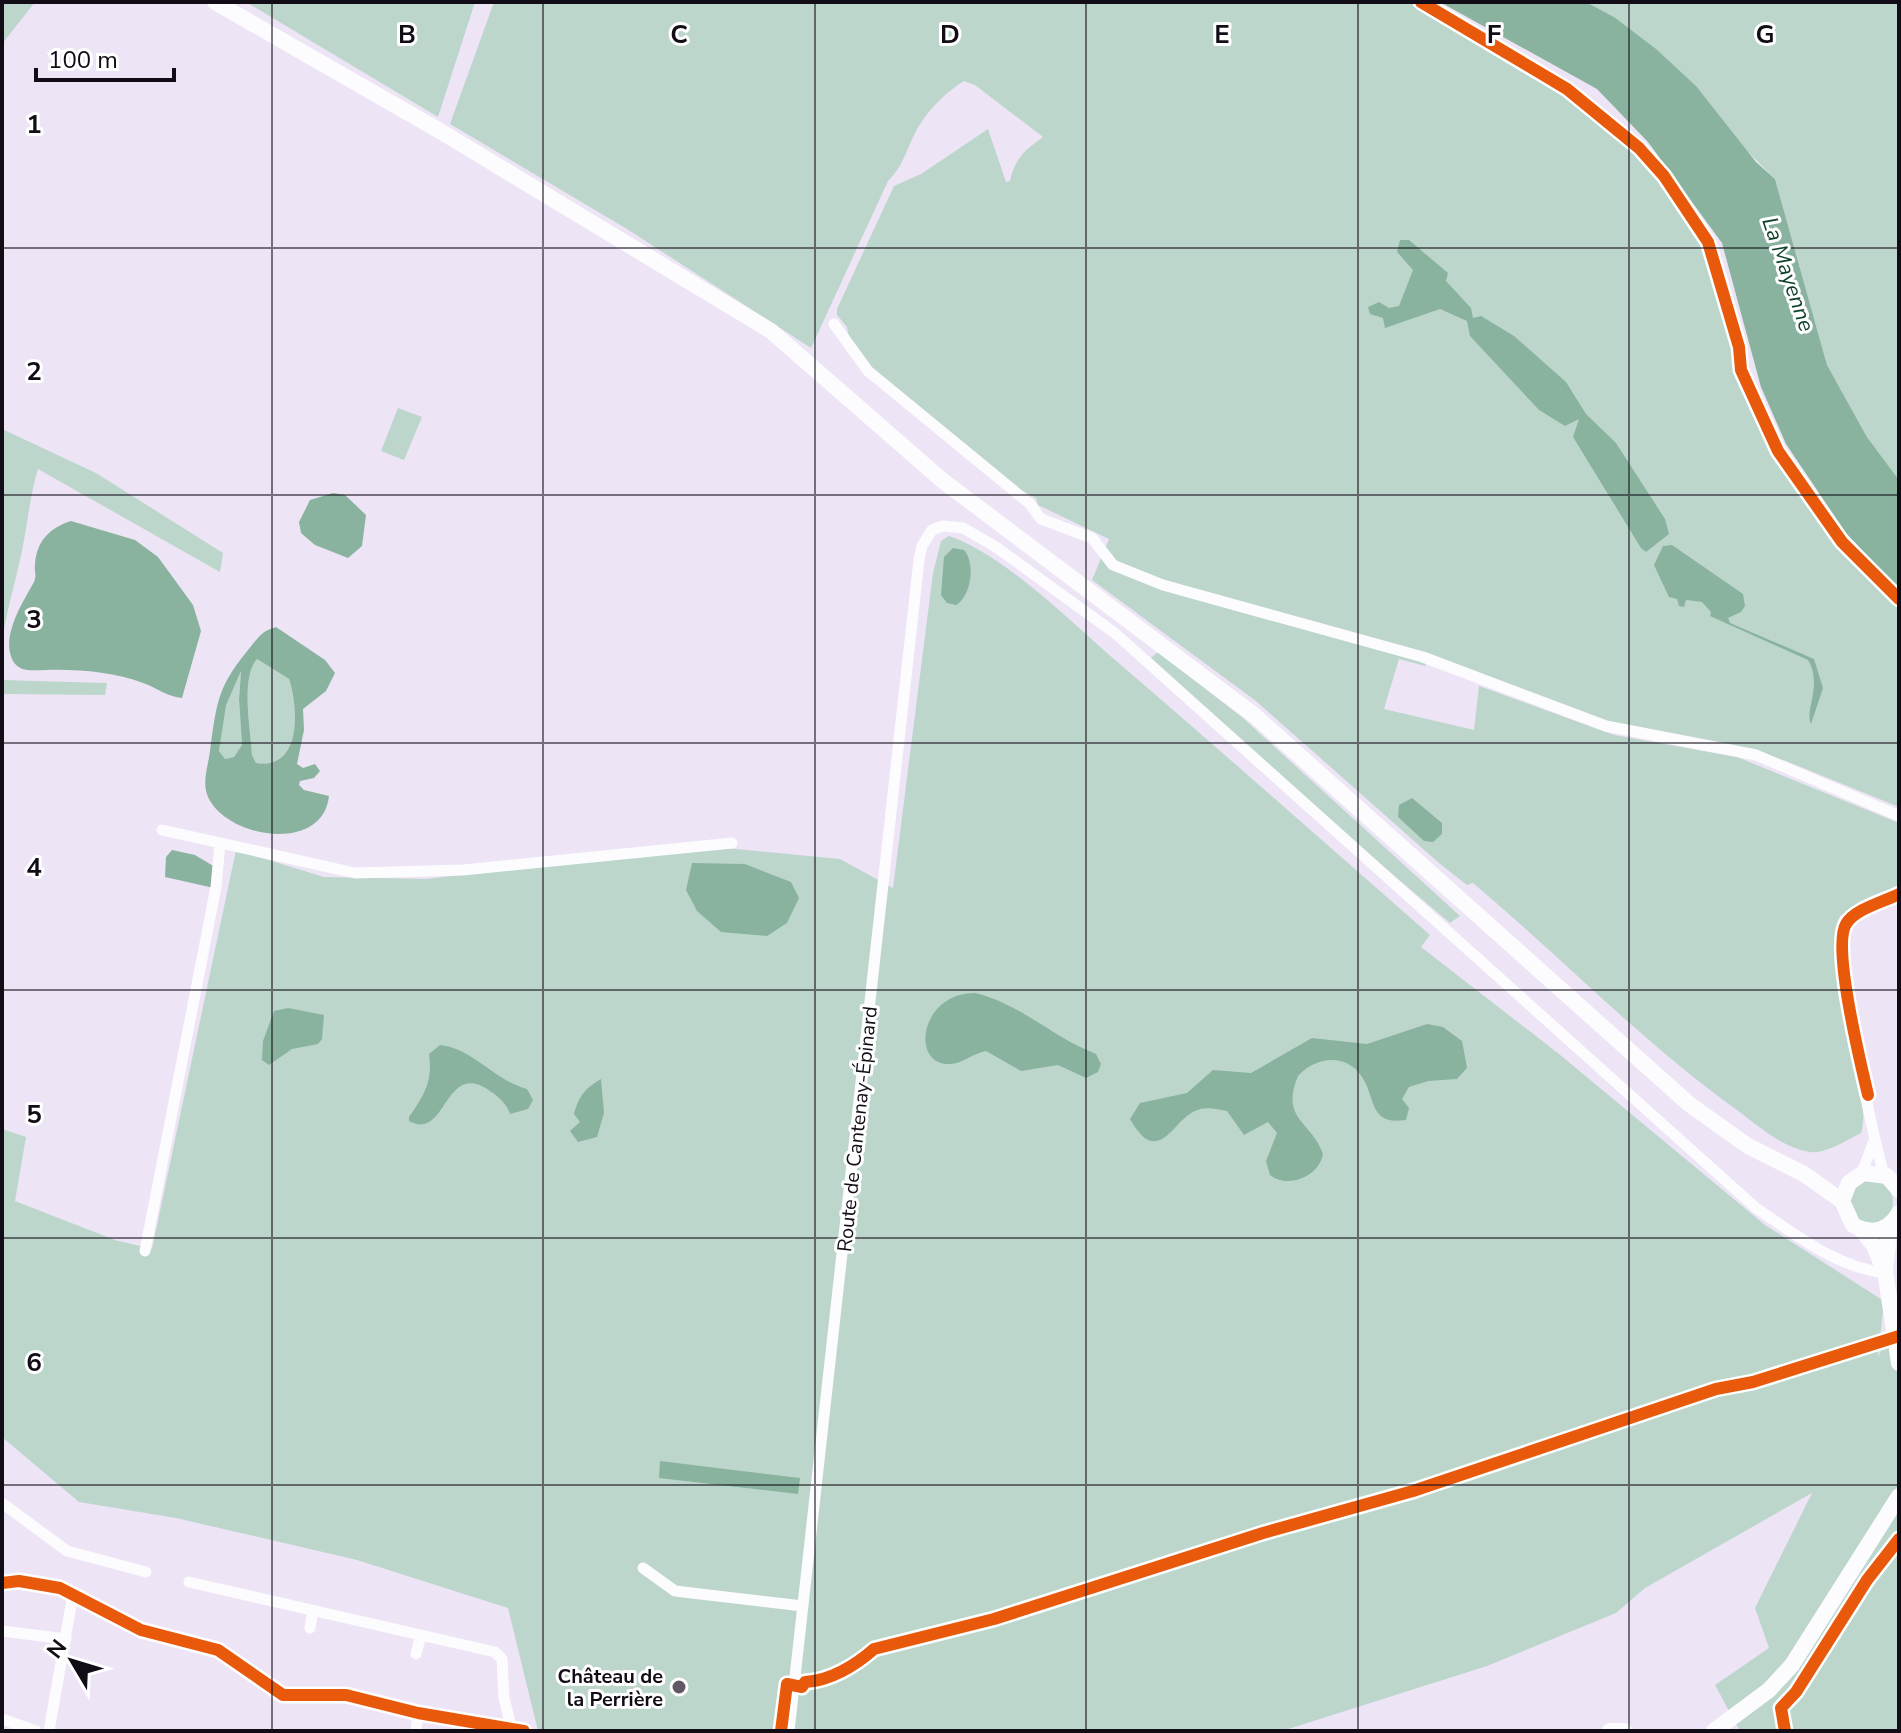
<svg xmlns="http://www.w3.org/2000/svg" width="1901" height="1733" viewBox="0 0 1901 1733" font-family="'Nunito Sans',sans-serif">
  <style>
    .green { fill: #bdd6cc }
    .water { fill: #89b39f; fill-rule: evenodd }
    .lines { fill: none; stroke-linecap: round; stroke-linejoin: round }
    .street { stroke: #fcfbfe; stroke-width: 11 }
    .secondary { stroke: #fcfbfe; stroke-width: 16 }
    .cycleway-casing { stroke: #fff; stroke-width: 17 }
    .cycleway { stroke: #e8590c; stroke-width: 12 }
    .grid { fill: none; stroke: #120c17; stroke-width: 2; stroke-opacity: 0.55 }
    .poi-dot { fill: #5f5865; stroke: #fff; stroke-width: 3 }
    .labels { text-anchor: middle; stroke-width: 6; stroke-linejoin: round; paint-order: stroke }
    .street-label { font-size: 20px; fill: #120c17; stroke: #fff }
    .poi-label { font-size: 20px; font-weight: bold; fill: #120c17; stroke: #fff; text-anchor: end }
    .water-label { font-size: 22px; font-style: italic; fill: #0e422a; stroke: #fff }
    .grid-label { font-size: 26px; text-anchor: middle; font-weight: bold; fill: #120c17; stroke: #fff; stroke-width: 6; stroke-linejoin: round; paint-order: stroke }
  </style>
  <rect width="100%" height="100%" fill="#ede4f5"/>
  <!-- green -->
  <path class="green" d="M2,2H35L2,44Z
    M246,2H475L438,117Z
    M494,2H1412L1530,70L1573,98L1637,149L1667,185L1700,235L1737,351L1743,382L1781,462L1817,513L1899,607V807L1786,761L1738,746L1591,718L1430,658L1425,666L1399,659L1384,709L1474,730L1479,686L1614,735L1737,757L1899,823V888L1840,916C1825,963 1847,1023 1856,1071C1860,1091 1867,1113 1861,1133C1847,1140 1826,1154 1810,1152C1783,1148 1758,1126 1737,1110C1642,1042 1562,958 1473,883L1467,885L1439,863L1256,701L1092,580L1109,539L1038,505L1036,498L1014,487L876,375L849,339L847,327L837,315V309L894,186L921,174L988,129L1006,182L1010,181C1015,158 1025,150 1043,137L975,85L964,81C946,92 930,108 919,126C907,145 905,165 888,181L811,348L627,229L450,124Z
    M1586,2H1899V480L1867,437L1827,365L1775,179L1614,17Z
    M398,408L422,417L404,460L381,451Z
    M2,429L96,473L223,553L220,572L38,469C28,502 27,535 18,568C12,595 6,614 2,642Z
    M949,536C1003,554 1070,621 1114,659C1220,750 1325,843 1430,935L1421,947L1559,1054L1765,1225L1884,1301L1878,1358L1899,1296V1731H1740L1715,1685L1769,1648L1755,1608L1812,1493L1645,1588L1616,1613L1487,1666L1282,1731H538L508,1608L357,1560L176,1518L79,1502L2,1437V1129L26,1137L15,1201L115,1240L152,1249L236,850L324,877L426,879L706,846L840,859L893,888L933,573L941,541Z
    M1158,652L1243,718L1460,916L1450,923L1327,819L1151,658Z
    M257,659L289,679C298,707 303,769 256,763L252,755C251,729 240,679 257,659Z
    M241,671L239,698L242,745L234,757L225,759L219,751L225,705Z
    M2,680L107,683L105,695L2,694Z
    M1849 1202a22 22 0 1 1 44 0a22 22 0 1 1-44 0Z"/>
  <!-- water -->
  <path class="water" d="M1440,2H1586L1614,17L1656,49L1696,86L1756,162L1775,179L1827,365L1867,437L1899,480V590L1846,533L1786,444L1761,387L1722,243L1648,142L1597,89Z
    M1400,240H1409L1448,273L1446,281L1471,308L1473,318L1481,316L1514,336L1566,382L1586,414L1616,443L1665,519L1669,534L1646,552L1641,548L1573,437L1579,419L1565,426L1539,410L1470,336L1467,321L1440,309L1385,328L1383,318L1370,314L1368,307L1379,302L1389,308L1399,306L1413,270L1397,252Z
    M333,493L345,495L366,515L362,546L348,558L315,545L301,533L299,522L310,500Z
    M71,521L135,540L158,557L193,605L201,631L182,698C165,696 158,688 143,683C114,672 77,669 46,670C34,670 20,673 13,661C0,637 23,602 34,582C37,575 34,571 35,564C37,540 50,528 71,521Z
    M1672,545L1743,594L1745,606L1741,612L1728,618L1730,623L1814,659L1823,688L1811,724C1804,711 1823,685 1808,660L1710,616L1711,612L1702,602L1686,600L1684,607L1679,606L1677,599L1669,597L1654,565L1663,546Z
    M953,548L964,550C976,563 971,597 956,605L947,603L941,595L944,557Z
    M276,627L325,660L335,673L326,691L303,709L304,730L297,764L303,768L315,764L320,771L314,778L300,781L299,785L304,790L329,796C323,853 230,839 209,799C201,784 208,767 210,751C217,699 218,686 252,645C260,635 263,631 276,627ZM257,659L289,679C298,706 303,770 256,763L252,755C251,730 240,679 257,659ZM241,671L239,699L242,745L234,757L225,759L219,751L226,705Z
    M1412,798L1442,823V834L1433,842L1424,841L1398,817L1399,805Z
    M172,850L195,855L215,867L214,888L165,877L166,857Z
    M692,863L745,864L791,882L799,898L787,923L767,936L721,932L697,911L686,890Z
    M975,993C1021,1004 1052,1037 1096,1054L1101,1064L1098,1072L1086,1078L1058,1065L1021,1071L986,1051C973,1053 962,1064 950,1064C910,1066 919,993 975,993Z
    M288,1008L324,1015L322,1039L318,1044L292,1049L269,1065L262,1060L263,1041L274,1011Z
    M1427,1024L1443,1027L1462,1041L1467,1068L1457,1079L1428,1081L1409,1087L1402,1099L1409,1108L1406,1120C1369,1126 1376,1098 1362,1077C1346,1052 1315,1057 1298,1076C1280,1120 1311,1120 1323,1154C1319,1177 1287,1189 1270,1175L1266,1161L1277,1133L1268,1122L1244,1135L1227,1111C1215,1109 1206,1106 1195,1111C1172,1121 1158,1169 1130,1119L1140,1103L1187,1093L1213,1070L1251,1073L1312,1038L1367,1044Z
    M440,1045C472,1048 494,1080 527,1089L533,1100L528,1109L510,1114C507,1104 499,1097 490,1091C444,1058 447,1142 409,1121V1117C424,1095 433,1082 429,1054Z
    M601,1079L604,1113L597,1137L578,1142L570,1131L580,1122L574,1114C579,1095 586,1088 601,1079Z
    M660,1461L800,1478L798,1494L659,1478Z"/>
  <g class="lines">
    <!-- street -->
    <path class="street" d="M834,324L868,371L1030,504L1041,519L1092,538L1113,565L1163,585L1423,657L1606,726L1756,755L1899,816
      M162,830L355,873L463,870L732,843
      M1861,1175L1874,1141
      M1884,1175C1874,1141 1831,949 1846,925C1855,909 1883,902 1899,894
      M145,1251L216,887L220,843
      M2,1503L67,1551L146,1572
      M643,1568L675,1591L803,1606
      M189,1582L495,1652L502,1659L504,1698L512,1731
      M310,1628L313,1611
      M2,1631L66,1639
      M416,1654L421,1635
      M2,1719L36,1731
      M49,1731L73,1594
      M416,1731L418,1713
      M789,1731L919,560L922,546L932,530L943,526L963,528L996,547L1116,634L1756,1208C1796,1235 1836,1267 1885,1273"/>
    <!-- secondary -->
    <path class="secondary" d="M215,2L440,131L771,331L943,481L1254,715L1689,1104L1748,1146L1804,1174L1842,1201
      M1899,1190L1887,1176L1863,1173L1849,1183L1842,1201L1853,1225C1871,1235 1888,1232 1899,1213
      M1890,1225L1885,1271L1899,1363
      M1861,1229L1874,1246L1884,1270
      M1610,1731H1624
      M1714,1731L1769,1690L1792,1665L1899,1496"/>
    <defs>
      <path id="cycleway" d="M1421,2L1567,89L1639,148L1664,176L1708,242L1739,347L1741,370L1778,451L1842,542L1899,599
        M1868,1095C1861,1065 1832,947 1846,924C1855,909 1883,902 1899,894
        M2,1583L19,1581L60,1588L141,1630L218,1650L283,1695H346L418,1713L524,1731
        M781,1731L787,1684L802,1687L805,1682C830,1681 856,1665 874,1649L994,1619L1263,1533L1413,1491L1716,1389L1753,1382L1899,1336
        M1785,1731L1781,1708L1796,1692L1867,1580L1899,1539"/>
    </defs>
    <!-- cycleway casing -->
    <use href="#cycleway" class="cycleway-casing"/>
    <!-- cycleway -->
    <use href="#cycleway" class="cycleway"/>
  </g>
  <!-- grid -->
  <path class="grid" d="M272,2V1731M543,2V1731M815,2V1731M1086,2V1731M1358,2V1731M1629,2V1731M2,248H1899M2,495H1899M2,743H1899M2,990H1899M2,1238H1899M2,1485H1899"/>
  <!-- markers -->
  <circle class="poi-dot" cx="679" cy="1687" r="8"/>
  <g class="labels">
    <!-- street labels -->
    <g class="street-label">
      <text transform="translate(857 1129) rotate(-84)" y="7">Route de Cantenay-Épinard</text>
    </g>
    <!-- poi labels -->
    <g class="poi-label">
      <text x="663" y="1683">Château de<tspan x="663" dy="23">la Perrière</tspan></text>
    </g>
    <!-- water labels -->
    <g class="water-label">
      <text transform="translate(1789 274) rotate(71)" y="8">La Mayenne</text>
    </g>
  </g>
  <g class="grid-label">
    <text x="407" y="43">B</text>
    <text x="679" y="43">C</text>
    <text x="950" y="43">D</text>
    <text x="1222" y="43">E</text>
    <text x="1494" y="43">F</text>
    <text x="1765" y="43">G</text>
    <text x="34" y="133">1</text>
    <text x="34" y="380">2</text>
    <text x="34" y="628">3</text>
    <text x="34" y="876">4</text>
    <text x="34" y="1123">5</text>
    <text x="34" y="1371">6</text>
  </g>
  <!-- border -->
  <rect width="1901" height="1733" fill="none" stroke="#120c17" stroke-width="8"/>
  <!-- north arrow -->
  <g transform="translate(72 1661) rotate(308)" stroke="#ffffff" stroke-width="6" paint-order="stroke">
  <path d="M0-6L14 30L0 20L-14 30Z" fill="#120c17"/>
  <text y="-12" font-size="22" font-weight="bold" text-anchor="middle" fill="#120c17">N</text>
  </g>
  <!-- scale -->
  <path d="M36 68v12h138v-12" fill="none" stroke="#120c17" stroke-width="4"/>
  <text x="48" y="68" font-size="24" fill="#120c17" stroke="#ffffff" stroke-width="6" paint-order="stroke">100 m</text>
</svg>
